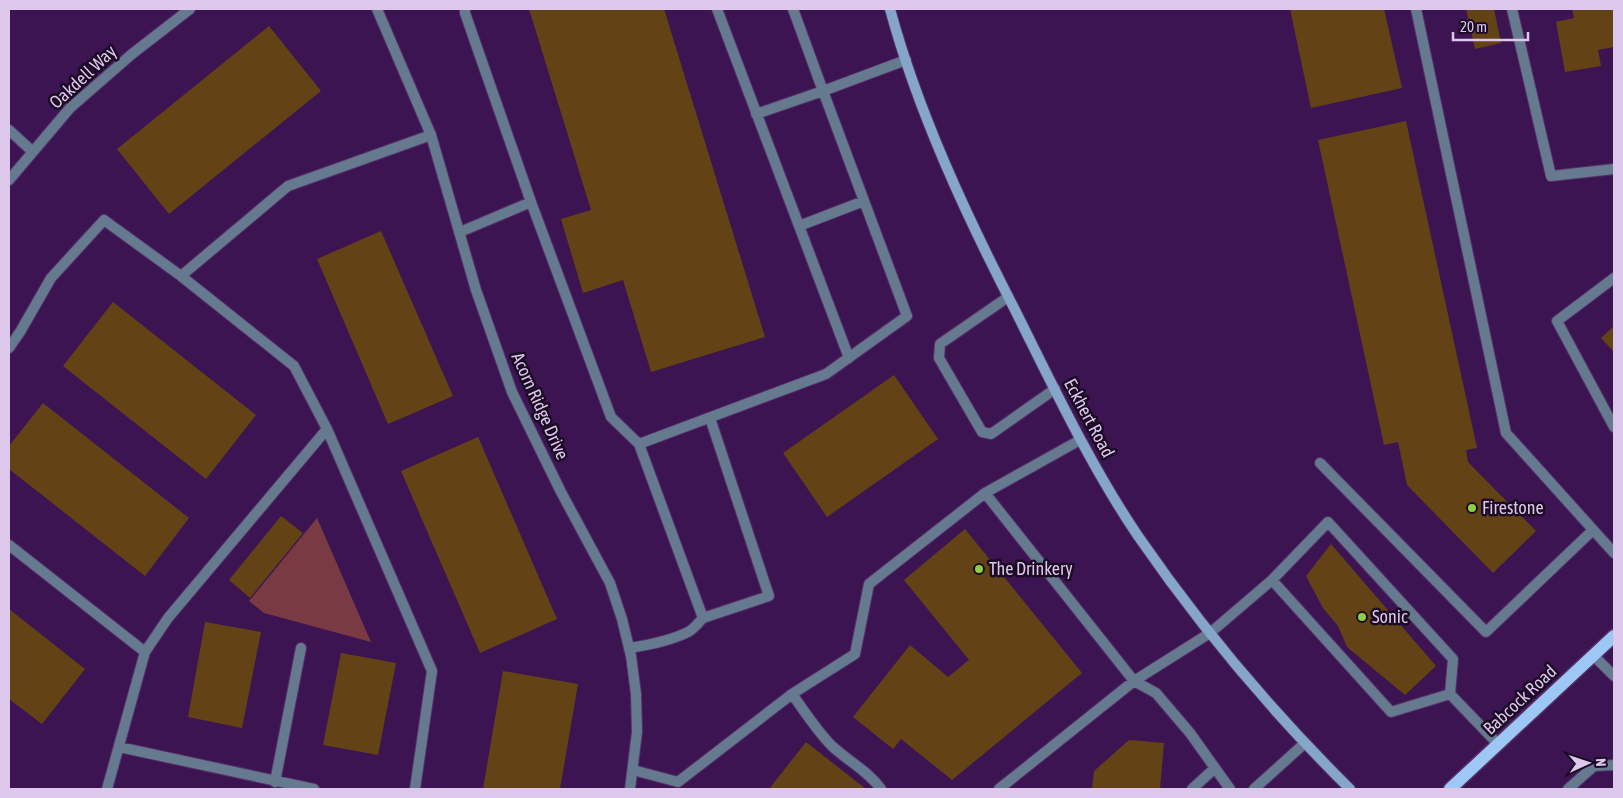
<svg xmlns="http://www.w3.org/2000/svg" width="1623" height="798" viewBox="0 0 1623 798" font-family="'Asap Condensed',sans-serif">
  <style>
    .green { fill: #793a44 }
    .building { fill: #634316 }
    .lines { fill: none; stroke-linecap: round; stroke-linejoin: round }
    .service-casing { stroke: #56316a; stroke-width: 12 }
    .minor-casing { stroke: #56316a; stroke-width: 12 }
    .tertiary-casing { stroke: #56316a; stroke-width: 12 }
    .secondary-casing { stroke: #56316a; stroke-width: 12 }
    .primary-casing { stroke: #56316a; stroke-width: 15 }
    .service { stroke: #65798f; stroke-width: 10 }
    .minor { stroke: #65798f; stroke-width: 10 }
    .tertiary { stroke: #65798f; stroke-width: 10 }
    .secondary { stroke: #85a5c9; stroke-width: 10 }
    .primary { stroke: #9dc7f5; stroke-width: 12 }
    .poi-dot { fill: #8dce44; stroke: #1b0b25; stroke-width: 2 }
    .labels { text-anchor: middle; stroke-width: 5; stroke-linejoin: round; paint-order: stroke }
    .street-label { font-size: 18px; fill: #ddc8ec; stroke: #1b0b25 }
    .poi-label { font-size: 18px; fill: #ddc8ec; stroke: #1b0b25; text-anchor: start }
  </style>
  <rect width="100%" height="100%" fill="#3c1451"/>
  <!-- green -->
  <path class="green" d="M317,518L371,642L264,613L249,601Z"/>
  <!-- building -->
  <path class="building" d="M529,9H664L765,337L651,372L623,280L583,293L561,219L591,210Z
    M1290,9H1384L1402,88L1311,108Z
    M1466,9H1494L1501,43L1475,49Z
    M1572,9H1614V47L1598,50L1601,66L1565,72L1556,22L1574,18Z
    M269,26L321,91L169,214L117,149Z
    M1406,121L1477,448L1466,450L1468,462L1536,531L1493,573L1407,485L1398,442L1384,445L1318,140Z
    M381,231L453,396L388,424L317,259Z
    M113,302L256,415L206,479L63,366Z
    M1614,326V352L1601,338Z
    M894,375L938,439L827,517L783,453Z
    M43,403L189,518L145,576L9,469V446Z
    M478,437L557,619L480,653L401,471Z
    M281,516L303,533L250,598L229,580Z
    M965,529L1082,673L952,780L901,739L893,749L853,717L910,645L948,677L969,660L904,580Z
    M1331,544L1436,666L1405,695L1347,647L1338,626L1323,608L1306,576Z
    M9,609L85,669L42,724L9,699Z
    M205,622L261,632L242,728L188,717Z
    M341,653L396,663L378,755L323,745Z
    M503,671L578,684L560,789H483Z
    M1129,740L1164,743L1160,789H1092L1094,771Z
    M806,742L866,789H769Z"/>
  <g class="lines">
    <defs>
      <path id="service" d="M717,9L849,358
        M793,9L823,91L906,60
        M1416,9L1506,433L1614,553
        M1512,9L1551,176L1614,169
        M531,202L611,417L639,444L826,374L907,316L823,91L756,114
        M799,226L864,201
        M460,232L531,202L465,13V9
        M181,276L288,186L431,135
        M1614,278L1557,321L1614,427
        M1008,297L940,344L939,358L982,432L991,434L1055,389
        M9,348L20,332L51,278L104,220L181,276L294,366L327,429L432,671L415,789
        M639,444L703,618L769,596L710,418
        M1320,463L1486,632L1593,530
        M985,493L1134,681L999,789
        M9,545L145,652
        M1272,580L1391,712L1450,694
        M629,648C649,645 670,641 688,632C694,629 698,623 703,618
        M1594,656L1614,676
        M792,694C805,712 817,731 832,746C848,761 868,771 881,789
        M119,747L314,789
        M633,770L678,782L792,694L855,654L869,584L985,493L1080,440
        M275,782L301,648
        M107,789L145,652L168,618L327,429
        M1192,789L1215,768
        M1230,789L1190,733L1156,693L1134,681L1210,633L1272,580L1328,522L1453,659L1450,694L1498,744
        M1254,789L1305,743
        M1568,789L1594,766L1614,765"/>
      <path id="minor" d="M377,9L431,135L476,290L512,392L561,492L610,583L622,619L631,656L636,694L637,732L630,789
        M9,130L32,151"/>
      <path id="tertiary" d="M9,180L70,108L132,54L190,9"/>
      <path id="secondary" d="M890,9C918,112 966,215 1015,310C1053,386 1090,465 1138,536C1200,626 1272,712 1350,789"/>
      <path id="primary" d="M1450,789L1614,636"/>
    </defs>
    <!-- service casing -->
    <use href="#service" class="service-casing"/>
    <!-- minor casing -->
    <use href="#minor" class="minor-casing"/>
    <!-- tertiary casing -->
    <use href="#tertiary" class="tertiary-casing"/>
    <!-- secondary casing -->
    <use href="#secondary" class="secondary-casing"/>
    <!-- primary casing -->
    <use href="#primary" class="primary-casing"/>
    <!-- service -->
    <use href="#service" class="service"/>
    <!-- minor -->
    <use href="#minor" class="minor"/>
    <!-- tertiary -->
    <use href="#tertiary" class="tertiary"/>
    <!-- secondary -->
    <use href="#secondary" class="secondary"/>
    <!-- primary -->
    <use href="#primary" class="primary"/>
  </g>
  <!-- markers -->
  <g class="poi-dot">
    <circle cx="1472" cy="508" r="5"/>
    <circle cx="979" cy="569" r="5"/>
    <circle cx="1362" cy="617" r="5"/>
  </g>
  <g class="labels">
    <!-- street labels -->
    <g class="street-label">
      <text transform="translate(83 77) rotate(-43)" y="6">Oakdell Way</text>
      <text transform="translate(540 406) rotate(66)" y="6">Acorn Ridge Drive</text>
      <text transform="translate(1089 418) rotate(62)" y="6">Eckhert Road</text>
      <text transform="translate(1520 700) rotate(-43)" y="6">Babcock Road</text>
    </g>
    <!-- poi labels -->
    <g class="poi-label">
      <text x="1482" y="514">Firestone</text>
      <text x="989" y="575">The Drinkery</text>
      <text x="1372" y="623">Sonic</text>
    </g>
  </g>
  <!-- border -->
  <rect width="1623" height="798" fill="none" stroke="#ddc8ec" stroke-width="20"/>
  <!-- north arrow -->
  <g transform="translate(1588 763) rotate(87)" stroke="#1b0b25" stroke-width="4" paint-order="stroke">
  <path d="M0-4L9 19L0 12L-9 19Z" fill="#ddc8ec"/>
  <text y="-8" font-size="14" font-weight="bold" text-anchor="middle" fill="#ddc8ec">N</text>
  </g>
  <!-- scale -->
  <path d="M1453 32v8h75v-8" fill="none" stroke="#ddc8ec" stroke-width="2.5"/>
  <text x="1460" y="32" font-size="15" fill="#ddc8ec" stroke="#1b0b25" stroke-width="4" paint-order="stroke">20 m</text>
</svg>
